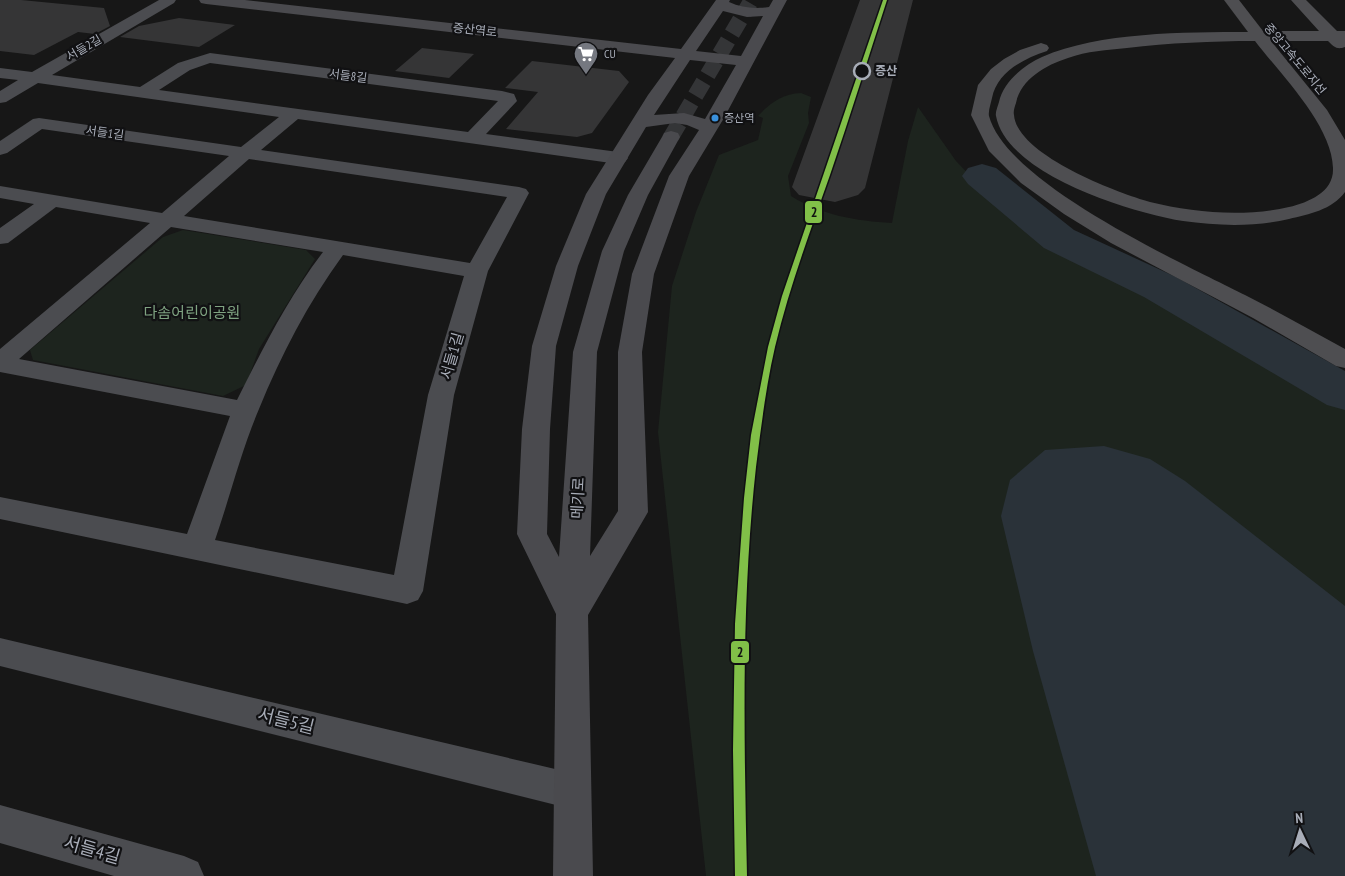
<svg xmlns="http://www.w3.org/2000/svg" width="1345" height="876" viewBox="0 0 1345 876" font-family="'PT Sans Narrow','Noto Sans KR',sans-serif">
  <style>
    .green { fill: #1d241e }
    .water { fill: #2a3239 }
    .lines { fill: none; stroke-linecap: round; stroke-linejoin: round }
    .river { fill: #2a3239; fill-rule: evenodd }
    .building { fill: #353536 }
    .secondary-tunnel { stroke: #343537; stroke-width: 16; stroke-dasharray: 16 8; stroke-linecap: butt }
    .street { fill: #4b4c50; fill-rule: evenodd }
    .secondary { fill: #4a4a4e; fill-rule: evenodd }
    .highway { fill: #4e4e51; fill-rule: evenodd }
    .metro-1-casing { stroke: #111113; stroke-width: 3 }
    .metro-1 { fill: #81bf48; fill-rule: evenodd }
    .stop-dot { fill: #111113; stroke: #a8adb8; stroke-width: 2.5 }
    .bus-dot { fill: #3a90db; stroke: #111113; stroke-width: 2 }
    .labels { text-anchor: middle; stroke-width: 4.5; stroke-linejoin: round; paint-order: stroke }
    .far-bus-label { font-size: 11px; fill: #a8adb8; stroke: #111113; text-anchor: start }
    .far-street-label { font-size: 12px; fill: #a8adb8; stroke: #111113 }
    .far-poi-label { font-size: 12px; fill: #a8adb8; stroke: #111113; text-anchor: start }
    .far-stop-label { font-size: 12px; font-weight: bold; fill: #a8adb8; stroke: #111113; text-anchor: start }
    .park-label { font-size: 15px; fill: #7fa381; stroke: #111113 }
    .street-label { font-size: 15px; fill: #a8adb8; stroke: #111113 }
    .near-street-label { font-size: 18px; fill: #a8adb8; stroke: #111113 }
    .line-badge { stroke: #111113; stroke-width: 2 }
    .pale-badge-label { font-size: 14px; text-anchor: middle; font-weight: bold; fill: #111 }
  </style>
  <rect width="100%" height="100%" fill="#171717"/>
  <!-- green -->
  <path class="green" d="M801,93L811,97L808,113L809,123L788,176L791,196C821,215 856,221 892,223L908,141L918,107L956,161L982,188L1058,247L1116,274L1177,307L1345,409V876H706L658,432L672,286L696,212L719,155L758,140L763,118L758,116C770,103 782,94 801,93Z
    M183,230L306,250L315,259L259,349L246,385L223,396L33,360L30,350L163,237Z"/>
  <!-- water -->
  <path class="water" d="M1104,446L1150,459L1185,481L1345,606V876H1096L1033,651L1001,516L1010,480L1045,450Z"/>
  <g class="lines">
    <!-- river -->
    <path class="river" d="M982,164L996,168L1074,230L1176,277L1345,371V410L1327,405L1144,297L1044,248L968,184L962,176L968,168Z"/>
  </g>
  <!-- building -->
  <path class="building" d="M0,0H21L104,8L110,26L95,34L78,32L34,55L0,51Z
    M860,0H913L865,188L858,195L835,202L799,195L792,187Z
    M179,18L235,25L199,47L120,37L139,26Z
    M422,48L474,54L449,78L395,71Z
    M532,61L619,71L629,82L592,133L577,137L506,129L538,92L505,88Z"/>
  <g class="lines">
    <!-- secondary-tunnel -->
    <path class="secondary-tunnel" d="M671,137L750,3"/>
    <!-- street -->
    <path class="street" d="M159,0H176L174,3L52,75L140,87L178,63L210,53L502,91L514,94L517,101L486,134L618,152L625,154L628,158L625,162L618,164L298,119L261,150L519,187L526,189L529,193L488,271L454,395L423,591L418,600L407,604L0,519V497L187,534L230,416L0,372V349L150,223L56,207L8,243L0,244V228L34,204L0,198V186L162,213L229,156L42,129L7,153L0,155V141L33,119L39,118L241,147L279,117L38,83L6,102L0,103V91L18,80L0,78V68L32,72ZM210,63L498,101L468,132L159,90L190,70ZM249,159L507,197L470,263L184,216ZM171,227L323,252C288,298 263,348 237,400L19,359ZM343,255L464,276L428,395L394,575L215,540C230,497 241,451 259,409C281,355 308,303 343,255Z
      M0,638L572,773L585,778L591,791L585,804L572,809L0,666Z
      M0,805L184,856L198,862L204,876H114L0,843Z"/>
    <!-- secondary -->
    <path class="secondary" d="M199,0H245L681,49L716,0H730L729,2C742,8 755,9 769,7L773,0H787L724,118L689,176L654,274L642,352L648,512L588,615L593,876H553L556,614L517,534L522,429L532,346L556,266L586,194L648,95L675,58L206,4L201,3ZM723,11L747,17L763,16L741,56L696,51ZM690,60L736,65L705,119L684,113L654,115ZM675,123L687,125L699,130L669,176L632,274L618,352V511L590,556L597,352L624,251L648,195L680,137L678,133L671,131L664,133L662,137L628,195L602,251L573,352L559,557L547,534L550,429L556,346L578,266L606,194L646,127Z"/>
    <!-- highway -->
    <path class="highway" d="M1224,0H1239L1263,31H1319L1291,0H1306L1337,31H1345V47C1337,50 1334,47 1328,41H1271L1327,110L1345,140V192C1332,210 1309,214 1289,219C1255,227 1218,226 1183,221C1133,213 1007,175 996,116C995,112 998,106 999,102C1003,82 1024,65 1042,57C1099,32 1185,32 1248,32ZM1255,41C1280,74 1332,125 1333,168C1334,192 1309,202 1289,207C1245,217 1194,213 1150,202C1117,193 1017,155 1014,115C1013,111 1015,106 1016,103C1021,79 1046,65 1068,58C1087,51 1107,50 1127,48C1169,43 1212,41 1255,41Z
      M1041,43L1047,45L1049,48L1047,51C1023,59 997,72 992,98C991,103 988,111 989,116C1007,184 1184,264 1245,295C1279,312 1312,331 1345,349V368L1336,366L1253,318L1111,243L1064,214L1021,183L989,151L971,115L978,85L991,69L1004,59L1020,50Z"/>
    <defs>
      <path id="metro-1" d="M883,0H887C868,58 850,117 830,175C810,232 789,288 775,347C766,386 761,427 756,467C741,603 744,740 747,876H735L733,750L735,624L744,498L751,435L768,347L782,296Z"/>
    </defs>
    <!-- metro-1 casing -->
    <use href="#metro-1" class="metro-1-casing"/>
    <!-- metro-1 -->
    <use href="#metro-1" class="metro-1"/>
  </g>
  <!-- icons -->
  <defs>
    <symbol id="supermarket-pin" viewBox="-11 -11 22 30"><path d="M0 17L-7.5 6A9.5 9.5 0 1 1 7.5 6Z" fill="#757880" stroke="#111113"/><path d="M-6-5.5h2.5l.6 2H6L4.5 2H-2.5L-4.4-4H-6ZM-1.5 3.2a1.3 1.3 0 1 0 .1 0ZM3 3.2a1.3 1.3 0 1 0 .1 0Z" fill="#fff"/></symbol>
  </defs>
  <g fill-rule="evenodd">
    <use href="#supermarket-pin" x="572" y="40" width="28" height="38"/>
  </g>
  <!-- markers -->
  <circle class="stop-dot" cx="862" cy="71" r="8"/>
  <circle class="bus-dot" cx="715" cy="118" r="4.5"/>
  <g class="labels">
    <!-- far-bus labels -->
    <g class="far-bus-label">
      <text x="724" y="122">증산역</text>
    </g>
    <!-- far-street labels -->
    <g class="far-street-label">
      <text transform="translate(475 30) rotate(6)" y="4">증산역로</text>
      <text transform="translate(84 48) rotate(-30)" y="4">서들2길</text>
      <text transform="translate(1295 59) rotate(50)" y="4">중앙고속도로지선</text>
      <text transform="translate(348 76) rotate(7)" y="4">서들8길</text>
      <text transform="translate(105 133) rotate(8)" y="4">서들1길</text>
    </g>
    <!-- far-poi labels -->
    <g class="far-poi-label">
      <text x="604" y="58">CU</text>
    </g>
    <!-- far-stop labels -->
    <g class="far-stop-label">
      <text x="875" y="75">증산</text>
    </g>
    <!-- park labels -->
    <g class="park-label">
      <text x="192" y="318">다솜어린이공원</text>
    </g>
    <!-- street labels -->
    <g class="street-label">
      <text transform="translate(452 356) rotate(-74)" y="5">서들1길</text>
      <text transform="translate(578 498) rotate(-87)" y="5">메기로</text>
    </g>
    <!-- near-street labels -->
    <g class="near-street-label">
      <text transform="translate(286 721) rotate(14)" y="6">서들5길</text>
      <text transform="translate(92 850) rotate(16)" y="6">서들4길</text>
    </g>
  </g>
  <g class="line-badge">
    <rect x="804" y="200" width="19" height="24" rx="5" fill="#81bf48"/>
    <rect x="730" y="640" width="20" height="24" rx="5" fill="#81bf48"/>
  </g>
  <g class="pale-badge-label">
    <text x="814" y="217">2</text>
    <text x="740" y="657">2</text>
  </g>
  <!-- north arrow -->
  <g transform="translate(1300 831) rotate(356)" stroke="#111113" stroke-width="4" paint-order="stroke">
  <path d="M0-4L9 19L0 12L-9 19Z" fill="#a8adb8"/>
  <text y="-8" font-size="14" font-weight="bold" text-anchor="middle" fill="#a8adb8">N</text>
  </g>
</svg>
